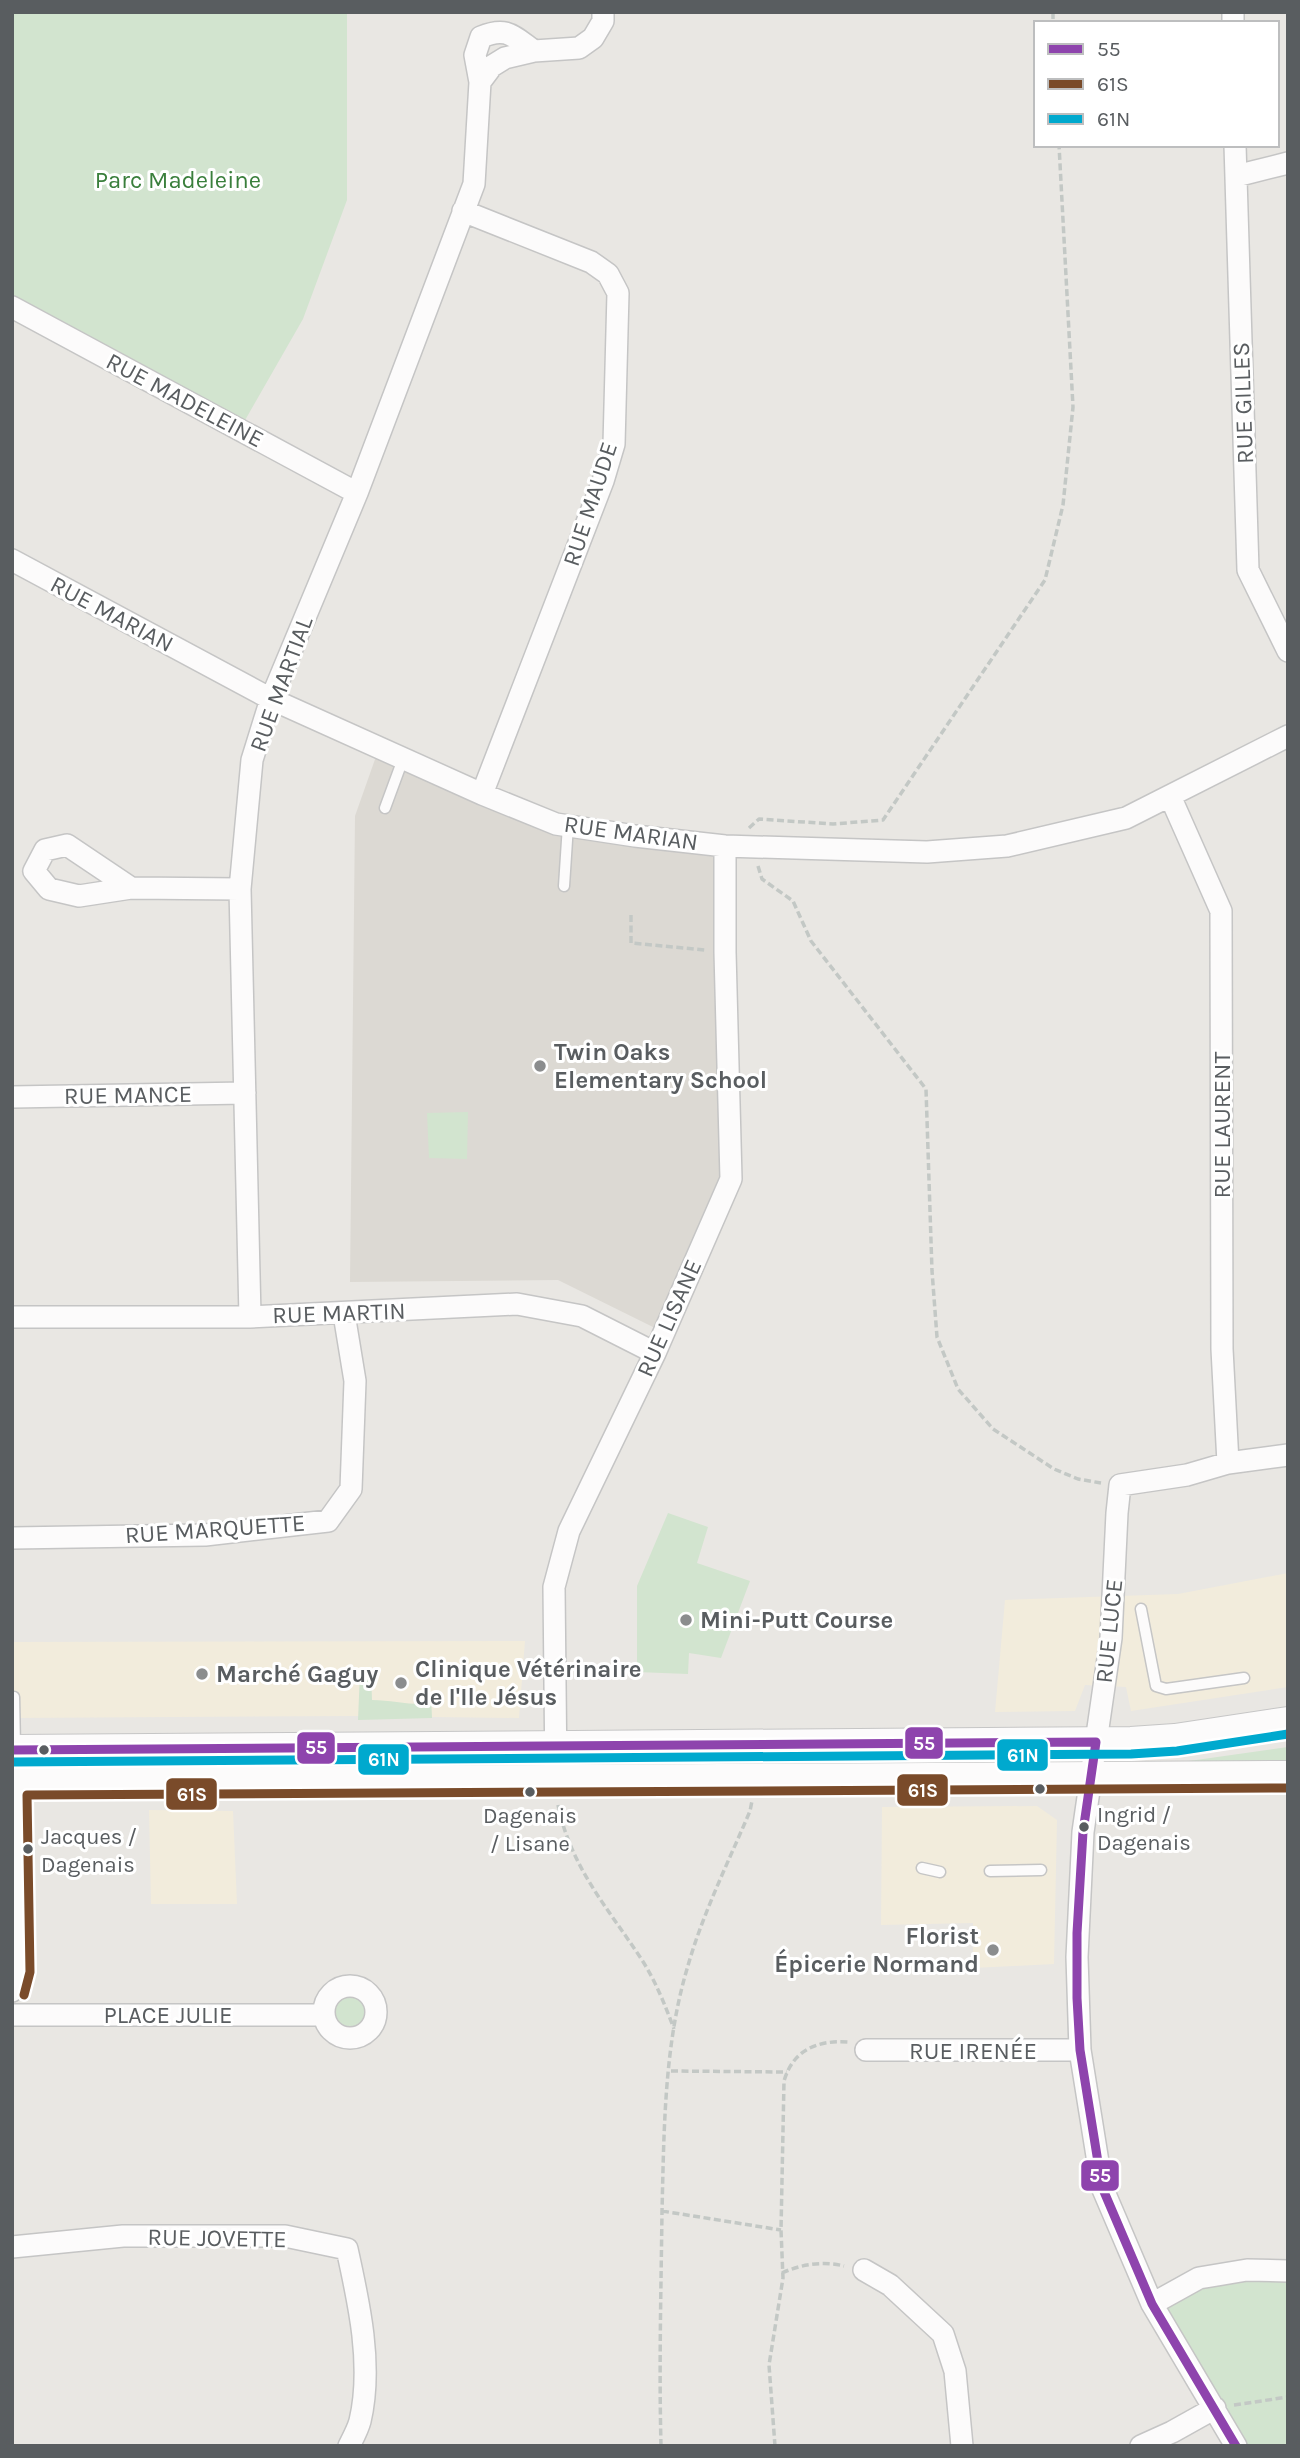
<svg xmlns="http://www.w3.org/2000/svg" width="1300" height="2458" viewBox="0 0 1300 2458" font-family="Karla,sans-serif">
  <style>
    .commercial { fill: #f2ecdc }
    .education { fill: #dcd9d3 }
    .green { fill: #d2e4cf }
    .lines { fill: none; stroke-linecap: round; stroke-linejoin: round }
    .lane-casing { stroke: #c5c5c5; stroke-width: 13 }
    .street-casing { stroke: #c5c5c5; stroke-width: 24 }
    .secondary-casing { stroke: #c6c6c6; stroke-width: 32 }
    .path { stroke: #c3c8c5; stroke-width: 3.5; stroke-dasharray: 7 3.5; stroke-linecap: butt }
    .lane { stroke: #fcfbfb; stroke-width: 10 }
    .street { stroke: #fcfbfb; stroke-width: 21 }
    .secondary { stroke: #fcfbfb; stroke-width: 30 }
    .bus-1-casing { stroke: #fff; stroke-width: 14 }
    .bus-2-casing { stroke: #fff; stroke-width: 14 }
    .bus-3-casing { stroke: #fff; stroke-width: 14 }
    .bus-1 { stroke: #8e44ad; stroke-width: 9 }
    .bus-2 { stroke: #7a4b2a; stroke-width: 9 }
    .bus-3 { stroke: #00a9ce; stroke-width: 9 }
    .poi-dot { fill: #8b8d8e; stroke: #fff; stroke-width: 2.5 }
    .bus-dot { fill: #595d60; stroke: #fff; stroke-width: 2.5 }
    .labels { text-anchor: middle; stroke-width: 6; stroke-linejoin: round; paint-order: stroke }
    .bus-label { font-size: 22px; fill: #595d60; stroke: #fff; text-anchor: start }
    .park-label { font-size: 24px; fill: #3a7f3c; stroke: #fff }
    .street-label { font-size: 24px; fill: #595d60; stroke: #fff }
    .poi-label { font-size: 24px; font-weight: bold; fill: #595d60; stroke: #fff; text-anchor: start }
    .line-badge { stroke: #fff; stroke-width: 2.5 }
    .badge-label { font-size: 19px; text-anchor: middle; font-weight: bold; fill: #fff }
  </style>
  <rect width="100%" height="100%" fill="#e9e7e3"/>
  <!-- commercial -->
  <path class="commercial" d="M1288,1573V1687L1131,1711L1126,1687L1085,1685L1075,1711L995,1712L1005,1600L1178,1594Z
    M525,1641L519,1718L355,1716L12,1718V1642Z
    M1037,1806L1057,1820L1054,1964L973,1968V1923L881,1925L882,1807Z
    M149,1810L233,1811L237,1904H151Z"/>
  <!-- education -->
  <path class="education" d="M379,748L556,824L725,846L731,1179L657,1329L558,1280L350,1282L355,816Z"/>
  <!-- green -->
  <path class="green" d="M12,12H347V200L303,319L240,429L12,307Z
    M468,1112L467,1159L429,1158L427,1113Z
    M668,1513L708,1527L697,1563L750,1581L721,1658L689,1653L688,1674L637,1672V1586Z
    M360,1672H371L372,1700C389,1700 404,1704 422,1704L431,1695L432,1718L358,1720Z
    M1288,1747V1761L1168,1764Z
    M325 2012a26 26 0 1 1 52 0a26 26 0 1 1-52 0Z
    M1288,2271V2446H1236L1152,2304L1199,2278Z"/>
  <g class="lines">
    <defs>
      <path id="lane" d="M385,808L403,759
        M564,886L568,825
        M1141,1609L1156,1686L1166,1689L1244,1678
        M14,1697L15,1747
        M922,1868L940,1872
        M990,1871L1041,1870"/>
      <path id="street" d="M1233,12V23
        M480,82L492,66L505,58L534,51L579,48L593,38L603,21V12
        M1235,145L1248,570L1288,651
        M1236,176L1288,163
        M463,211L591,262L608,274L618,293L614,444L603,481L482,794
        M12,307L357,493
        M12,560L271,699L482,794L556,824L635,836L725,846L927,852L1007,846L1126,818L1288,736
        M1170,796L1221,911L1222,1349L1228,1463
        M131,888L67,845L45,850L34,871L49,889L79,896L131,888L240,889
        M12,1097L245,1093
        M12,1317H250L517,1304L582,1316L655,1353
        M250,1317L240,889L252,760L271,699L357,493L474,184L480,82L475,55L481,37C507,26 513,36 534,51
        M12,1538L205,1535L328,1521L351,1489L355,1381L344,1314
        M556,1779L554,1587L569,1531L655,1353L731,1179L725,952V846
        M324 2012a26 26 0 1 1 52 0a26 26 0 1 1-52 0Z
        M12,1991L18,1972L15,1770
        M12,2015H324
        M866,2050H1080
        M12,2247L123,2236H285L347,2249C359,2303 373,2366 360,2421C358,2429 353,2438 349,2446
        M864,2270L890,2285L943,2334L955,2371L962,2446
        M1152,2304L1199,2278L1247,2270L1288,2271
        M1141,2446L1172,2432L1215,2408
        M1236,2446L1152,2304L1102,2187L1080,2050L1077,1957L1083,1832L1111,1638L1117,1513L1120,1485L1187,1475L1228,1463L1288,1455"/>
      <path id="secondary" d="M12,1750L1131,1742L1175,1739L1288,1722
        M12,1783L1288,1776"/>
    </defs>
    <!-- lane casing -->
    <use href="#lane" class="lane-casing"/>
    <!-- street casing -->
    <use href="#street" class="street-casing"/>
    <!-- secondary casing -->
    <use href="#secondary" class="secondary-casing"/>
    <!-- path -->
    <path class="path" d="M1053,12V23
      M749,828L759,819L833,824L883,820L1045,580L1063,505L1073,407L1059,145
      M758,866L762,879L793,901L811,941L926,1089L932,1271L937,1337L958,1389L993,1429L1054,1469L1078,1479L1101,1483
      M631,915V943L705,950
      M558,1805C571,1868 608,1908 642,1960C656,1982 665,2005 674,2029
      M671,2071L787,2072
      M662,2211L781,2230
      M782,2273C801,2264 824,2261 844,2266
      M1234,2405L1288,2397
      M661,2446C659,2368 661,2290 662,2212C664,2132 664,2046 687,1969C702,1915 728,1863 750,1811L752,1801
      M775,2446L769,2365L783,2278L781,2230L784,2081C793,2050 817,2040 848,2042"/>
    <!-- lane -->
    <use href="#lane" class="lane"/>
    <!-- street -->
    <use href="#street" class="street"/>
    <!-- secondary -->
    <use href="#secondary" class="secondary"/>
    <defs>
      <path id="bus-1" d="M12,1750L1096,1742L1083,1832L1077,1933V1998L1080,2050L1102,2187L1152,2304L1236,2446"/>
      <path id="bus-2" d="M24,1995L30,1972L27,1795L1288,1788"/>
      <path id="bus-3" d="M12,1762L1131,1754L1177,1751L1288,1734"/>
    </defs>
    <!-- bus-1 casing -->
    <use href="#bus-1" class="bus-1-casing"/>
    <!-- bus-2 casing -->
    <use href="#bus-2" class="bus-2-casing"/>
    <!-- bus-3 casing -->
    <use href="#bus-3" class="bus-3-casing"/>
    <!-- bus-1 -->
    <use href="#bus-1" class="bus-1"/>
    <!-- bus-2 -->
    <use href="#bus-2" class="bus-2"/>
    <!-- bus-3 -->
    <use href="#bus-3" class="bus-3"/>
  </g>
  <!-- markers -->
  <g class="poi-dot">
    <circle cx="540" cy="1066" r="7"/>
    <circle cx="686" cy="1620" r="7"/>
    <circle cx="202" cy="1674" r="7"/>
    <circle cx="401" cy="1683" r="7"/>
    <circle cx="993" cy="1950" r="7"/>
  </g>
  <g class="bus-dot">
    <circle cx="44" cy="1750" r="6"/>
    <circle cx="1040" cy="1789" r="6"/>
    <circle cx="530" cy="1792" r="6"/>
    <circle cx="1084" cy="1827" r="6"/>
    <circle cx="28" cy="1849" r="6"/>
  </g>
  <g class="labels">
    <!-- bus labels -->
    <g class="bus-label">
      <text x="1097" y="1822">Ingrid /<tspan x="1097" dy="28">Dagenais</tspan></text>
      <text x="530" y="1823" text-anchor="middle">Dagenais<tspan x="530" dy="28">/ Lisane</tspan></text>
      <text x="41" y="1844">Jacques /<tspan x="41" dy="28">Dagenais</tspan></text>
    </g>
    <!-- park labels -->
    <g class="park-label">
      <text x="178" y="188">Parc Madeleine</text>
    </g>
    <!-- street labels -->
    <g class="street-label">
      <text transform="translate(185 400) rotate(28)" y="8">RUE MADELEINE</text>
      <text transform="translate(1243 403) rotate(-92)" y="8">RUE GILLES</text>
      <text transform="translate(590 504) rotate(-72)" y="8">RUE MAUDE</text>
      <text transform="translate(112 614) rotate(28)" y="8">RUE MARIAN</text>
      <text transform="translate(281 684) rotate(-70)" y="8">RUE MARTIAL</text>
      <text transform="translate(631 833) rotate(8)" y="8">RUE MARIAN</text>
      <text transform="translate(128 1095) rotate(-1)" y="8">RUE MANCE</text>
      <text transform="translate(1222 1125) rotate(-90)" y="8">RUE LAURENT</text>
      <text transform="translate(339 1313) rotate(-2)" y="8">RUE MARTIN</text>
      <text transform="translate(669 1318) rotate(-66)" y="8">RUE LISANE</text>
      <text transform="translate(215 1529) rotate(-4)" y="8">RUE MARQUETTE</text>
      <text transform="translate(1109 1631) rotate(-84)" y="8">RUE LUCE</text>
      <text x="168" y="2023">PLACE JULIE</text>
      <text x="973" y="2059">RUE IRENÉE</text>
      <text transform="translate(217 2238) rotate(1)" y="8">RUE JOVETTE</text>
    </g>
    <!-- poi labels -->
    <g class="poi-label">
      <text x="554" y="1060">Twin Oaks<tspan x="554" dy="28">Elementary School</tspan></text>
      <text x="700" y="1628">Mini-Putt Course</text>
      <text x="415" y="1677">Clinique Vétérinaire<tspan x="415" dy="28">de I'Ile Jésus</tspan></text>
      <text x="216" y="1682">Marché Gaguy</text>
      <text x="979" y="1944" text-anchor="end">Florist<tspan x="979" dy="28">Épicerie Normand</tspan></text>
    </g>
  </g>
  <g class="line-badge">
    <rect x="904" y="1726" width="40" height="34" rx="7" fill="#8e44ad"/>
    <rect x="296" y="1731" width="40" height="34" rx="7" fill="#8e44ad"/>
    <rect x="996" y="1738" width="53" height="34" rx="7" fill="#00a9ce"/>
    <rect x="357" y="1743" width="53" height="33" rx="7" fill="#00a9ce"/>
    <rect x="896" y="1773" width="53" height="34" rx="7" fill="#7a4b2a"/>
    <rect x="165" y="1777" width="53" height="34" rx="7" fill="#7a4b2a"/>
    <rect x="1080" y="2159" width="40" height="33" rx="7" fill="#8e44ad"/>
  </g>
  <g class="badge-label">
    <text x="924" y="1750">55</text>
    <text x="316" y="1754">55</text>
    <text x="1023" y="1762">61N</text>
    <text x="384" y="1766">61N</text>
    <text x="923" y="1797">61S</text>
    <text x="192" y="1801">61S</text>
    <text x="1100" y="2182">55</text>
  </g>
  <!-- border -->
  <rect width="1300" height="2458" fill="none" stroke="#595d60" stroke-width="28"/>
  <!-- legend -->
  <rect x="1034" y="21" width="245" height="126" fill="#ffffff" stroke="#bdbebf" stroke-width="2"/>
  <rect x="1048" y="44" width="35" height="10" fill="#8e44ad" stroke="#bdbebf" stroke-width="2"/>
  <text x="1097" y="56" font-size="21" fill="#595d60">55</text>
  <rect x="1048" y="79" width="35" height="10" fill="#7a4b2a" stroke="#bdbebf" stroke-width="2"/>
  <text x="1097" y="91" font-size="21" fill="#595d60">61S</text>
  <rect x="1048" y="114" width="35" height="10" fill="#00a9ce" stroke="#bdbebf" stroke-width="2"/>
  <text x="1097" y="126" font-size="21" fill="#595d60">61N</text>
</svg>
